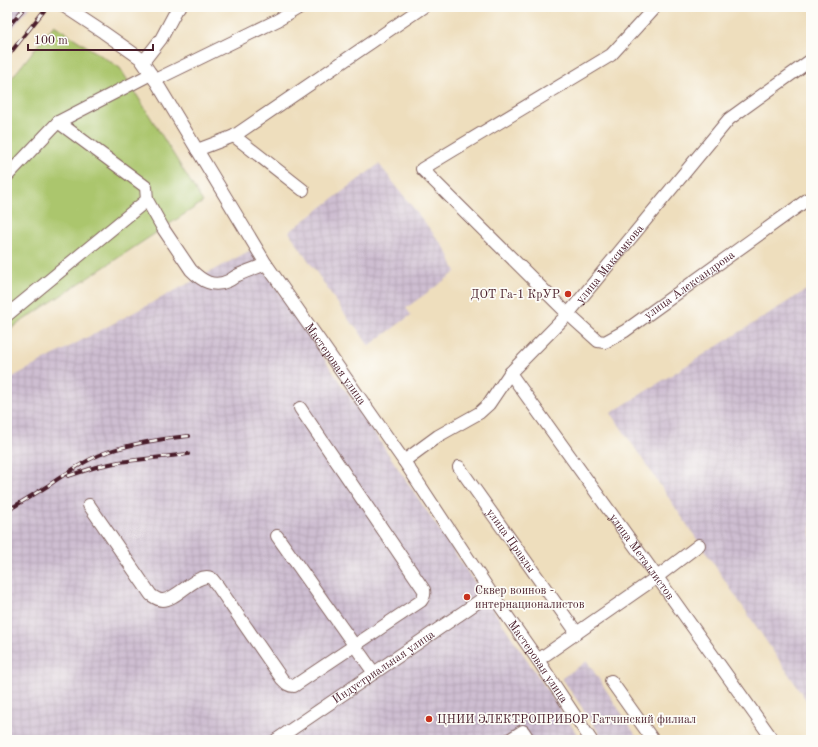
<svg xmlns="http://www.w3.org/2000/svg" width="818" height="747" viewBox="0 0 818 747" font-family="'Old Standard TT',serif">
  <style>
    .industrial { fill: url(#industrial-grid) }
    .green { fill: #abc66d; stroke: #7a724c }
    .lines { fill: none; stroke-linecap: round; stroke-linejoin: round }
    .minor-casing { stroke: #83625e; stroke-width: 14 }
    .minor { stroke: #fff; stroke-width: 12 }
    .rail-casing { stroke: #4a1f2b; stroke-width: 4 }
    .rail { stroke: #fdfcf7; stroke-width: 2.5; stroke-dasharray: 8; stroke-linecap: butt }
    .poi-dot { fill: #c8321e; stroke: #fdfcf7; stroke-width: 1.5 }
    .labels { text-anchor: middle; stroke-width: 3.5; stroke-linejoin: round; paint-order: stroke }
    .street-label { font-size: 12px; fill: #4a1f2b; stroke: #fdfcf7 }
    .poi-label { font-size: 12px; fill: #4a1f2b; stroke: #fdfcf7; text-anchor: start }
  </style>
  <defs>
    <pattern id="industrial-grid" width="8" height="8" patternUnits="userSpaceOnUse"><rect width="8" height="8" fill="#cebed1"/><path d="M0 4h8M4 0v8" fill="none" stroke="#b2a3b4"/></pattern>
  </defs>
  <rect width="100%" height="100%" fill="#fdfcf7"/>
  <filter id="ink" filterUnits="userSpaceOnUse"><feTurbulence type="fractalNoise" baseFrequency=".025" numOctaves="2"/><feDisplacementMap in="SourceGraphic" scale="8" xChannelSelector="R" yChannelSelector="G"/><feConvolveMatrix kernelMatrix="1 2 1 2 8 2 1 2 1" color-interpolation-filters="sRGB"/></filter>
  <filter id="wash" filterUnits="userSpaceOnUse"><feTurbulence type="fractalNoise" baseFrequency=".012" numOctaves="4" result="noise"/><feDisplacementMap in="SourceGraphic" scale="16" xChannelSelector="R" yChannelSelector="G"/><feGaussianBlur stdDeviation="0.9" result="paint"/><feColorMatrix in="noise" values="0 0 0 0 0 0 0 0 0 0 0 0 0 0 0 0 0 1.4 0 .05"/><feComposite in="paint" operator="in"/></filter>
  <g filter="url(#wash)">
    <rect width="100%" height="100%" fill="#eedebd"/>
    <!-- industrial -->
    <path class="industrial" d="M7,7H31L25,12L7,36Z
      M379,164L447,251L456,272L406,308L411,315L369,346L356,327L351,323L289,232Z
      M251,250L581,740H7V380Z
      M811,287V707L611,413Z
      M587,661L639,740H604L562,678Z"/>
    <!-- green -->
    <path class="green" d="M54,25L120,68L203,202L7,331V84Z"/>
  </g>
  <g filter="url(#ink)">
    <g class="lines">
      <defs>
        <g id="minor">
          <path id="s1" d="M65,7L103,32L140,58L155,80L266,264L404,461L491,593L538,660L591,740"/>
          <path id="s2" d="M655,7L611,55L422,169L568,314L598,341L605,342L625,331L811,197"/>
          <path d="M143,62L161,39L177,9L179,7"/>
          <path d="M155,80L278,20L300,7"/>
          <path d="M197,150L234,136"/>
          <path d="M7,176L58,122L151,74"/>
          <path d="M303,190L234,136L423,7"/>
          <path d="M147,200L164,230L191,270C202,281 213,288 228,281C231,280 234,277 236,276C246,271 256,268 266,264"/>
          <path d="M7,315L147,200L146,187L58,122"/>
          <path id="s3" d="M510,373L657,577L773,740"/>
          <path id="s4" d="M404,461L438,436L479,413L489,404L510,373L568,314L729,119L811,60"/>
          <path id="s5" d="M459,467L577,633"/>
          <path d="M89,505L151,595C154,597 158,600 162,600C176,601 198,571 211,578C213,579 215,583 217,585L282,679C286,683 288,686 294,686L421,601C424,597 425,594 424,590L300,408"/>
          <path d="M277,536L374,673"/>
          <path d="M538,660L657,577L699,545"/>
          <path d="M611,681L653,740"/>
          <path id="s6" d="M276,740L491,593"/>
          <path d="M509,740L523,731L529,740"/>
        </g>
      </defs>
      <!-- minor casing -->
      <use href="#minor" class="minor-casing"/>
      <!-- minor -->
      <use href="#minor" class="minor"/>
      <defs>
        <path id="rail" d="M7,28L25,7
          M7,57L47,7
          M68,476L96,467L119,462L188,454
          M7,511C21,502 35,494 49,485C65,474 81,463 99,455C127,444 159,439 189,436"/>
      </defs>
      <!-- rail casing -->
      <use href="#rail" class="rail-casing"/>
      <!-- rail -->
      <use href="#rail" class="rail"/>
    </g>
  </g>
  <!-- markers -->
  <g class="poi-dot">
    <circle cx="568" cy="294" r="4"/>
    <circle cx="467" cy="597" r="4"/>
    <circle cx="429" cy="719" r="4"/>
  </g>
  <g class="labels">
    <!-- street labels -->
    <g class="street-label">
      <text dy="4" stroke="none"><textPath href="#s4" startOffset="288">улица Максимкова</textPath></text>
      <text dy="4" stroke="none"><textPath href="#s2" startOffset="641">улица Александрова</textPath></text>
      <text dy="4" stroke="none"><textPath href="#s1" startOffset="454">Мастеровая улица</textPath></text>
      <text dy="4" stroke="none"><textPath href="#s5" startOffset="90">улица Правды</textPath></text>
      <text dy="4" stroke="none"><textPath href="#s3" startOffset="226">улица Металлистов</textPath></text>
      <text dy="4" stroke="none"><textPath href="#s1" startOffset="814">Мастеровая улица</textPath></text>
      <text dy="4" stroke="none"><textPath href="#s6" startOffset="130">Индустриальная улица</textPath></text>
    </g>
    <!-- poi labels -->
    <g class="poi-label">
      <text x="560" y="298" text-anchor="end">ДОТ Га-1 КрУР</text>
      <text x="475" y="594">Сквер воинов -<tspan x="475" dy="14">интернационалистов</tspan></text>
      <text x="437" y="723">ЦНИИ ЭЛЕКТРОПРИБОР Гатчинский филиал</text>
    </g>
  </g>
  <!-- margin -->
  <rect width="818" height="747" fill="none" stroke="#fdfcf7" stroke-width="24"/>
  <!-- scale -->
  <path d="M28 44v6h125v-6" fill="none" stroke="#4a1f2b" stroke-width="2"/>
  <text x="34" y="44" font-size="12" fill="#4a1f2b" stroke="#fdfcf7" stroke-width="3" paint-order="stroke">100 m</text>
</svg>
